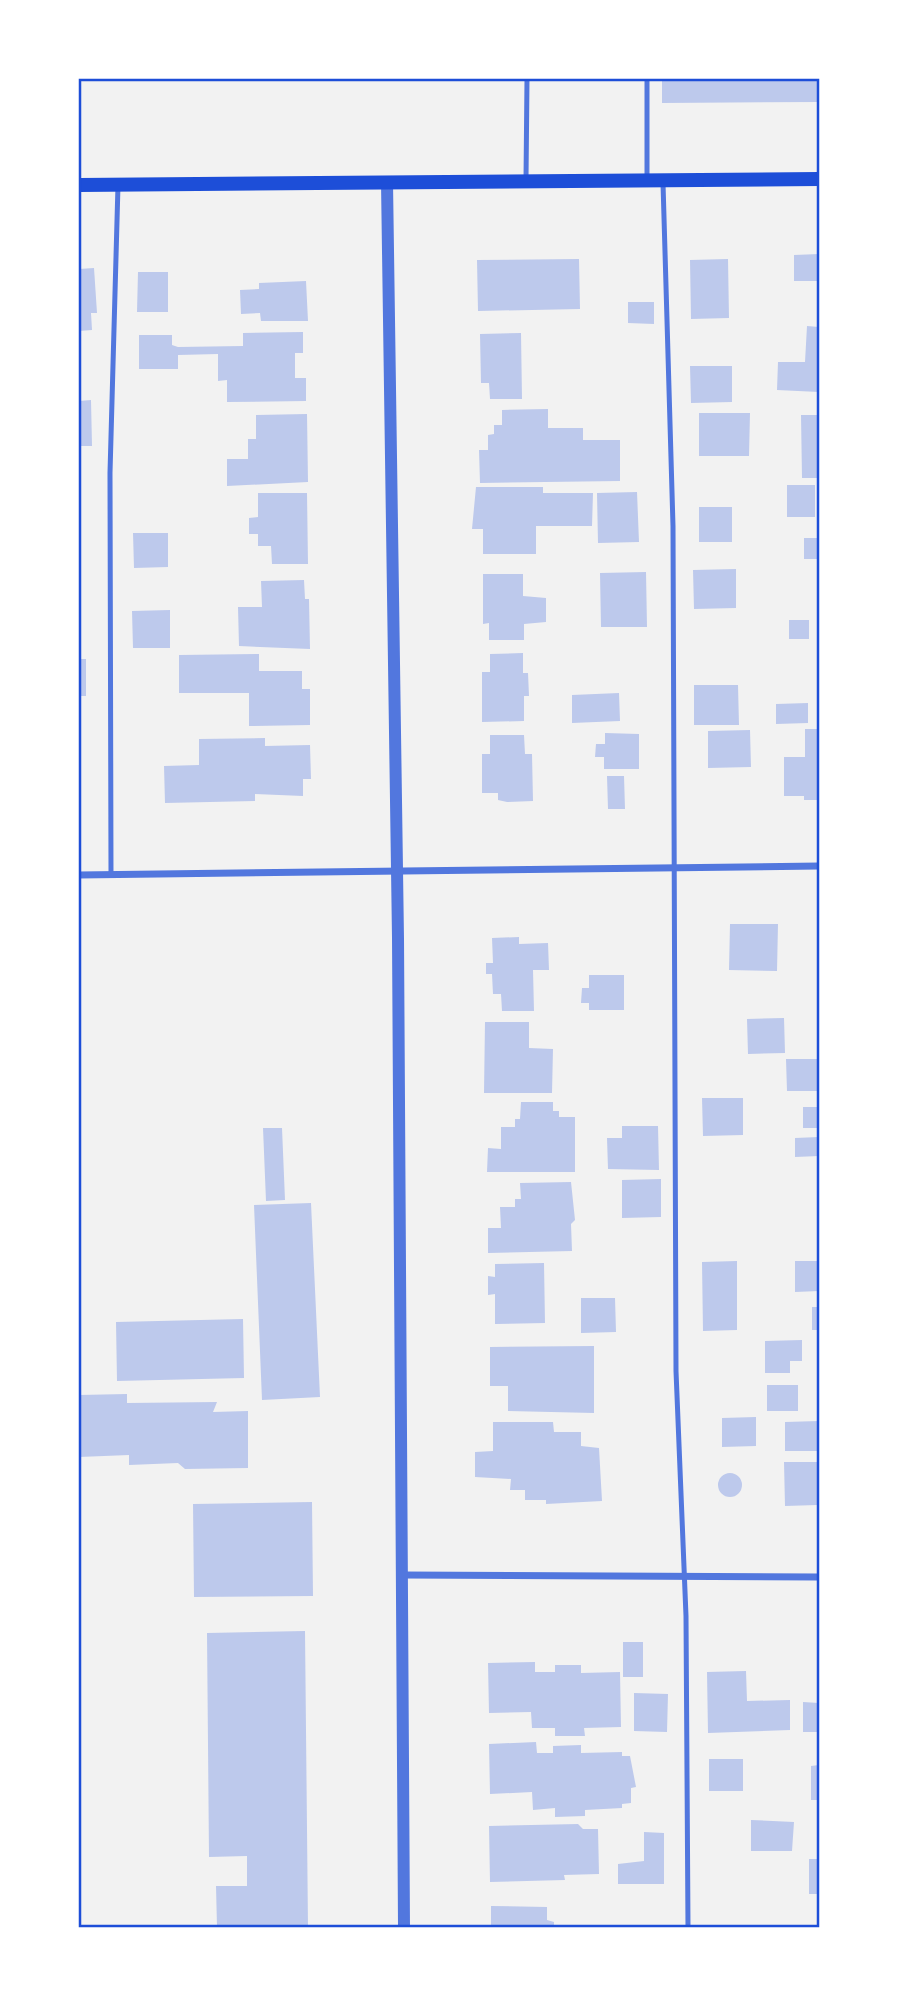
<svg xmlns="http://www.w3.org/2000/svg" width="898" height="2006" viewBox="0 0 898 2006" font-family="Roboto,sans-serif">
  <style>
    .building { fill: #bdc9ec }
    .lines { fill: none; stroke-linecap: round; stroke-linejoin: round }
    .service { stroke: #5277de; stroke-width: 5 }
    .minor { stroke: #5277de; stroke-width: 7 }
    .tertiary { stroke: #5277de; stroke-width: 12 }
    .secondary { stroke: #1d4ed8; stroke-width: 14 }
    .neatline { fill: none; stroke: #1d4ed8; stroke-width: 2.5 }
  </style>
  <rect width="100%" height="100%" fill="#f2f2f2"/>
  <!-- building -->
  <path class="building" d="M662,79H819V102L662,103Z
    M819,254V281H794V255Z
    M579,259L580,309L478,311L477,260Z
    M728,259L729,318L691,319L690,260Z
    M94,268L97,313H91L92,330L79,331V269Z
    M138,272H168V312H137Z
    M306,281L308,321H261L260,313L241,314L240,290L259,289V283Z
    M628,302H654V324L628,323Z
    M807,326L819,327V392L777,390L778,362H805Z
    M303,332V353H295V378H306V401L227,402V380L218,381V354L178,355V369H139V335H172V345L178,347L243,346V333Z
    M521,333L522,399H490L489,383H481L480,334Z
    M690,366H732V402L691,403Z
    M91,400L92,446H79V401Z
    M548,409V428H583V440H620V481L480,483L479,450H488V435L494,434V425H502V410Z
    M699,413H750L749,456H699Z
    M307,414L308,482L227,486V459H248V439H256V415Z
    M801,415H819V478H802Z
    M787,485H815V517H787Z
    M476,487H543V493H593L592,526H536V554H483V529H472Z
    M637,492L639,542L598,543L597,493Z
    M258,493H307L308,564H272L271,546H258V534H249V518L258,517Z
    M699,507H732V542H699Z
    M133,533H168V567L134,568Z
    M804,538H819V559H804Z
    M736,569V608L694,609L693,570Z
    M646,572L647,627H601L600,573Z
    M483,574H523V596L546,598V622L524,624V640H489V623L483,624Z
    M304,580L305,599H309L310,649L239,646L238,607H262L261,581Z
    M170,610V648H133L132,611Z
    M789,620H809V639H789Z
    M523,653V673H528L529,696H524V721L482,722V672H490V654Z
    M259,654V671H302V689H310V725L249,726V693H179V655Z
    M79,659H86V696H79Z
    M694,685H738L739,725H694Z
    M619,693L620,721L572,723V695Z
    M808,703V723L776,724V704Z
    M805,729H819V800H804V796H784V757H805Z
    M750,730L751,767L708,768V731Z
    M605,733L639,734V769H604V757H595L596,744H605Z
    M490,735H524L525,754H532L533,801L507,802L498,800V793H482V754H490Z
    M265,738V746L310,745L311,779H303V796L255,794V801L165,803L164,766L199,765V739Z
    M607,776H624L625,809H608Z
    M730,924H778L777,971L729,970Z
    M519,937V944L548,943L549,970H533L534,1011H502L501,994H493L492,974H486V963H493L492,938Z
    M589,975H624V1010H589V1003H581L582,988H589Z
    M784,1018L785,1053L748,1054L747,1019Z
    M485,1022H529V1048L553,1049L552,1093H484Z
    M786,1059H819V1091H787Z
    M702,1098H743V1135L703,1136Z
    M521,1102H553V1111H559V1117H575V1172H487L488,1148L501,1149V1127H515V1119H520Z
    M803,1107H819V1128H803Z
    M622,1126H658L659,1170L608,1169L607,1138H622Z
    M263,1128H282L285,1200L266,1201Z
    M819,1137V1156L795,1157V1138Z
    M661,1179V1217L622,1218V1180Z
    M571,1182L575,1220L571,1224L572,1251L488,1253V1228H501L500,1207H515V1199H521L520,1183Z
    M311,1203L320,1397L262,1400L254,1205Z
    M737,1261V1330L703,1331L702,1262Z
    M795,1261H819V1291L795,1292Z
    M544,1263L545,1323L495,1324V1294L488,1295V1276L495,1277V1264Z
    M581,1298H615L616,1332L581,1333Z
    M812,1307H819V1330H812Z
    M243,1319L244,1378L117,1381L116,1322Z
    M802,1340V1361H790V1373H765V1341Z
    M594,1346V1413L508,1411V1386H490V1347Z
    M767,1385H798V1411H767Z
    M127,1394V1403L217,1402L213,1412L248,1411V1468L185,1469L178,1463L129,1465V1455L79,1457V1395Z
    M756,1417V1446L722,1447V1418Z
    M819,1421V1451H785V1422Z
    M493,1422H553L554,1432H581V1446L599,1448L602,1501L546,1504V1500H525V1490H510L511,1479L475,1477V1452L493,1451Z
    M784,1462H819V1513L817,1505L785,1506Z
    M718 1485a12 12 0 1 1 24 0a12 12 0 1 1-24 0Z
    M312,1502L313,1596L194,1597L193,1504Z
    M305,1631L308,1927H217L216,1886H247V1856L209,1857L207,1633Z
    M623,1642H643V1677H623Z
    M535,1662V1672H555V1665H581V1673L620,1672L621,1727L584,1728L585,1736H555V1728H532L531,1712L489,1713L488,1663Z
    M746,1671L747,1701L790,1700V1730L708,1733L707,1672Z
    M634,1693L668,1694L667,1732L634,1731Z
    M803,1702L819,1703V1732H803Z
    M536,1742L537,1753H553V1746L581,1745V1753L622,1752V1756H630L636,1787L631,1788V1803L622,1804V1808L585,1810V1816L555,1817V1808L533,1810L532,1792L490,1794L489,1744Z
    M709,1759H743V1791H709Z
    M819,1765V1800H811V1766Z
    M751,1820L794,1822L792,1851H751Z
    M578,1824L583,1829H598L599,1874L564,1875L565,1880L490,1882L489,1826Z
    M644,1832L664,1833V1884H618V1864L644,1861Z
    M809,1859H819V1894H809Z
    M491,1906L547,1907V1920L554,1922V1927H491Z"/>
  <g class="lines">
    <!-- service -->
    <path class="service" d="M647,79V180
      M526,179L527,79
      M663,183L673,526L676,1371L686,1616L688,1927
      M111,875L110,473L118,185"/>
    <!-- minor -->
    <path class="minor" d="M79,875L819,866
      M403,1575L819,1577"/>
    <!-- tertiary -->
    <path class="tertiary" d="M387,182L398,938L404,1927"/>
    <!-- secondary -->
    <path class="secondary" d="M79,185L819,179"/>
  </g>
  <!-- border -->
  <rect width="898" height="2006" fill="none" stroke="#ffffff" stroke-width="161"/>
  <rect x="80" y="80" width="738" height="1846" class="neatline"/>
</svg>
